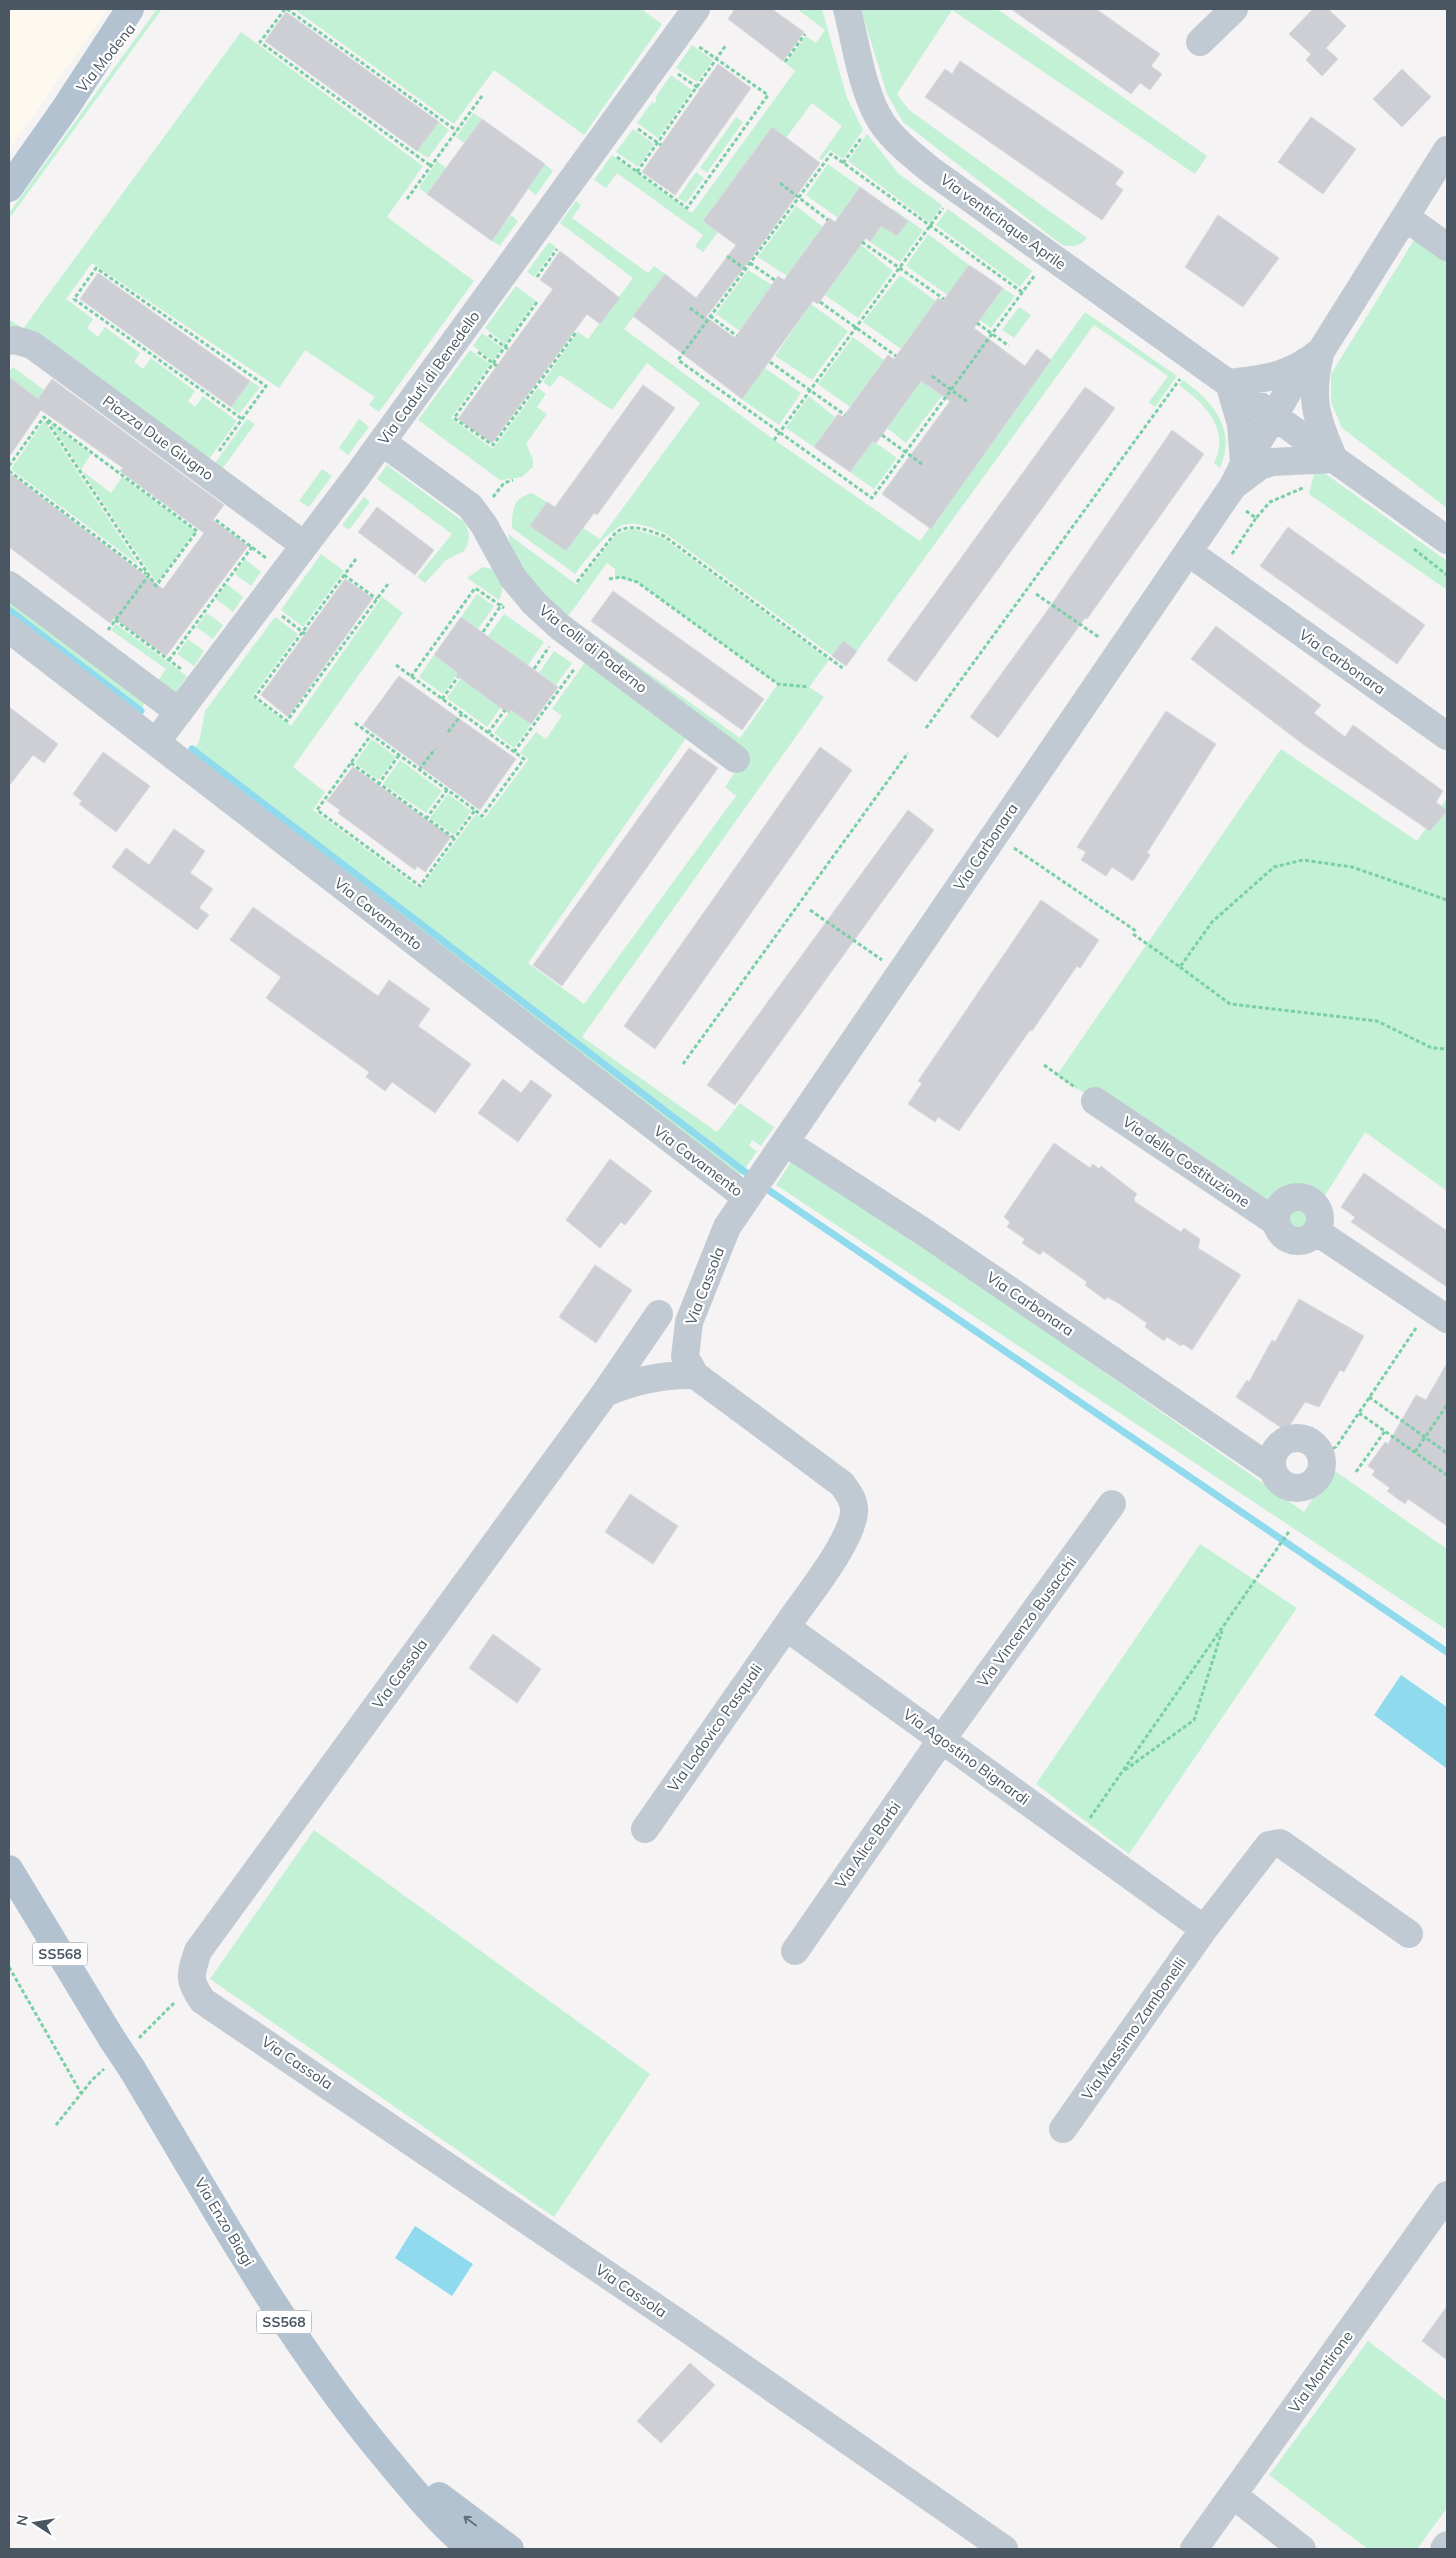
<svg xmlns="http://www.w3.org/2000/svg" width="1456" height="2558" viewBox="0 0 1456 2558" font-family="Mulish,sans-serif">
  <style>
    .commercial { fill: #fdf9ef }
    .green { fill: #c3f1d5 }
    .water { fill: #90daee }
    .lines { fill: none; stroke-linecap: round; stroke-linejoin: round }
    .stream { stroke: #90daee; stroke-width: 7 }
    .building { fill: #cdcfd5; stroke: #d7d9de }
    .path { stroke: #7ad0a6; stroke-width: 3; stroke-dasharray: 4 2.5; stroke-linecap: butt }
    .minor { stroke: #c1cad2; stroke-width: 28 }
    .major { stroke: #b3c2d1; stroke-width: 28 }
    .major-bridge { stroke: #b3c2d1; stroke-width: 28 }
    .oneway { stroke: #64717d }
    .labels { text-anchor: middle; stroke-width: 4.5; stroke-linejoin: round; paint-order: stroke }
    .shield { fill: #fff; stroke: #808990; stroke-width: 1 }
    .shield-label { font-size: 14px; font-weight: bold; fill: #4a5661 }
    .street-label { font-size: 15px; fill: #4a5661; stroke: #fff }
  </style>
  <rect width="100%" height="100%" fill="#f5f3f3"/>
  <!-- commercial -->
  <path class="commercial" d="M9,9H108L9,150Z"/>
  <!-- green -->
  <path class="green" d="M157,9H162L9,219V213Z
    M294,9H641L662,24L584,135L494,70L454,124Z
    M797,9H822L847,98L863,130L843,159L830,150L822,160L819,158L842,126L812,103L786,138L772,127L703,221L718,232L703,252L695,246L703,235L617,173L606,188L594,180L612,155L692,213L795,71L786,63L806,36L816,43L825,30Z
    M861,9H997L1207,156L1195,174L952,10L897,94L909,110L1087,238C1079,247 1073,247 1062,245L903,122L887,94Z
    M241,32L423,166L387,217L474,281L379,412L369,405L375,397L305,350L279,388L92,263L66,299L93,319L87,328L98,337L105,327L140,353L134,362L143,369L151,358L195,391L188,401L195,407L203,396L237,421L206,463L9,332V319L23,329Z
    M692,45L713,60L697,82L676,68Z
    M671,75L692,90L658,138L637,123L652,102L655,103L657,99L655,98Z
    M473,113L482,119L464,143L456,137Z
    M736,117L743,122L707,173L700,168Z
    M439,122L449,130L428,158L417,151Z
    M633,129L654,144L638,167L616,152Z
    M867,134L899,174L942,205L930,223L848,161Z
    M437,161L446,168L427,194L419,188Z
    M545,164L553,171L536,195L527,188Z
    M828,164L860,187L838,218L806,195Z
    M696,172L704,178L686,203L678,198Z
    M576,201L581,205L572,218L648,273L654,266L665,274L624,329L766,434L920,541L1085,312L1177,376L1155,407L1149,402L1168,376L1094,325L846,666L665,533C653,529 641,522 628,524C610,525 586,560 575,574L512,528C512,510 513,498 532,493L547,502L531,526L566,551L583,528L600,539L700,403L647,363L612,410L560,375L550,387L543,382L578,332L588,339L633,278L560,223Z
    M796,206L823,227L787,276L758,257Z
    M893,209L923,230L900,262L870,242Z
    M948,209L1032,271L1020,287L936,225Z
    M511,215L518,221L500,246L492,241Z
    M928,234L969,265L948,295L906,266Z
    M1416,237L1447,259V508L1342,428L1331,402V374Z
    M549,242L556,247L534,277L527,272Z
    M861,245L893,271L858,318L825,295Z
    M748,270L772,285L740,331L716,314Z
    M900,275L936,301L901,349L863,322Z
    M516,286L536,301L505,344L485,328Z
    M1003,288L1015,296L991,328L980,320Z
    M811,304L848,331L812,380L775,356Z
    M1019,307L1031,315L1014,338L1002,330Z
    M482,333L502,348L493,361L473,346Z
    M853,337L884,360L850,407L818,384Z
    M470,350L490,364L451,418L493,449L538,388L546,394L537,407L547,414L526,444L533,459V467L522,477L500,480L418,420Z
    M760,365L801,393L779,425L737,396Z
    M13,367L44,390L38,399L9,377V372Z
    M1183,380C1213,402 1237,429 1220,468L1214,463C1231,429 1204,403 1179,385Z
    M250,381L260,387L239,414L231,407Z
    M921,381L942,396L906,443L887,428Z
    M809,396L835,417L814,447L786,428Z
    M247,419L255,424L220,472L212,467Z
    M359,419L369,427L348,455L339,448Z
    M44,421L138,564L11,469Z
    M50,423L91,454L81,470L111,493L122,477L195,531L157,583Z
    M873,441L897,458L874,489L850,472Z
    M387,465L464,522C470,532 471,541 464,551L446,560L425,583L417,577L452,534L377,479Z
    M1316,467L1447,561V590L1309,494Z
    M322,469L332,476L309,507L299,501Z
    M364,497L370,502L349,530L342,525Z
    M633,529L663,538L829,660L809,687L824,697L582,1037L717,1132L740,1103L774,1127L761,1146L752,1140L749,1146L757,1151L737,1180L191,755L192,749L198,744L200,738L205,711L275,617L298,634L252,697L291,726L382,597L403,613L293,767L325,792L313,810L420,889L476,814L484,819L529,759L520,753L536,732L546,739L562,716L552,709L586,661L689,734L528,963L584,1004L736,796L725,787L739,766L583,633L586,629L740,738L778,684L637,582L615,577V569L607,563L569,615L563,616C542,591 513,568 508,534L577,585L617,534Z
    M321,554L344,571L303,627L281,610Z
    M245,559L261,572L251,586L235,574Z
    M483,567L492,569C502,578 505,588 499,600L467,578Z
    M227,584L243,597L233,612L216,599Z
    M477,594L494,606L478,629L461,617Z
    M9,595L146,699L141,711L134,718L9,621Z
    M207,613L223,625L213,639L196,627Z
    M504,614L544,642L528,665L488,636Z
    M116,624L187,676L172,698L155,685L166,669L111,630Z
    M188,639L204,651L194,666L177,654Z
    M554,651L572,663L556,685L539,673Z
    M434,655L458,673L443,694L419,677Z
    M461,678L501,707L487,727L447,698Z
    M511,710L531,724L514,748L494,733Z
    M372,739L396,757L378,780L355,763Z
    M1281,749L1417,841L1447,798V1191L1365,1132L1299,1237L1057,1075Z
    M400,760L442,791L426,813L383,784Z
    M448,794L471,811L454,835L430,818Z
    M795,1156L1304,1512L1332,1469L1447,1549V1630L776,1185Z
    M1200,1544L1297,1608L1129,1854L1036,1784Z
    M314,1830L650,2074L554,2217L210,1979Z
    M1368,2341L1447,2401V2508L1417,2549H1368L1269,2475Z"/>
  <!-- water -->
  <path class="water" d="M1401,1675L1447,1707L1446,1768L1374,1715Z
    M415,2226L473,2264L452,2296L395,2258Z"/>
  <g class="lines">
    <!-- stream -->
    <path class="stream" d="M9,610L141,711
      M192,749L753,1178
      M761,1185L1447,1652"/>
  </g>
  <!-- building -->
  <path class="building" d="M735,9H772L804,32L783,61L728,19Z
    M1011,9H1096L1160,54L1151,66L1162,74L1150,90L1140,83L1131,94Z
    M1313,9H1328L1346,26L1326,48L1338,59L1322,76L1306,60L1311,54L1289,34Z
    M286,12L439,122L417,151L265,41Z
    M960,61L1124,172L1115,184L1123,190L1102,220L925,97L945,69L952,74Z
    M718,64L751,88L675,195L642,172Z
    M1402,69L1431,97L1402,127L1373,99Z
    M1311,117L1356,149L1323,194L1278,162Z
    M482,119L545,164L492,241L427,194Z
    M772,127L820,163L753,256L706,317L735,338L778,276L784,280L829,218L835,222L860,187L908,221L897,236L881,226L870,242L866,238L818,304L813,301L742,399L633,316L665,274L696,298L736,245L703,221Z
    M1218,215L1279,258L1243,307L1185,267Z
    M560,251L620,298L600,324L587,314L492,443L458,419L553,289L540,280Z
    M969,265L1003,288L974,328L1025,366L1037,349L1051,360L931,529L882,494L950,401L921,381L882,435L876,443L873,441L850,472L814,447L838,414L843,417L888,355L894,359L938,298L943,301Z
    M98,273L250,381L231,407L80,299Z
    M9,377L38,399L52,379L224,505L213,520L248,546L166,656L114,618L110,623L9,547V473L163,589L204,533L120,471L123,468L41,410L9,457Z
    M643,385L675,408L597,515L594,513L566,551L530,526L547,502L555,507Z
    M1085,387L1115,408L916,682L887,660Z
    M1172,430L1204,454L1087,619L1085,618L998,738L970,717L1047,611Z
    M377,507L434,550L415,575L358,532Z
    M1288,527L1425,625L1397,664L1260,566Z
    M345,579L373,598L288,717L261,695Z
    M613,591L764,699L742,730L591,621Z
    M461,617L558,687L531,724L511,710L509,713L501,708L456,675L458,673L434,655Z
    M1216,626L1321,705L1314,713L1345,737L1353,725L1443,791L1436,802L1447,811L1430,831L1304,745L1191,659Z
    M843,641L857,651L846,666L832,656Z
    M399,676L516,759L480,810L363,725Z
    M9,707L58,744L44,763L33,755L9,786Z
    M1166,711L1216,744L1147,853L1150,855L1133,881L1112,867L1106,876L1081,860L1086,852L1077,847Z
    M820,747L852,770L655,1049L624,1026Z
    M689,748L718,768L562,986L533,965Z
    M103,752L150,786L116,832L79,804L82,801L73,794Z
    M353,767L451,837L425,872L417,866L415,870L338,813L340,810L327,801Z
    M908,810L934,830L735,1105L707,1085Z
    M174,829L205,851L190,873L213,889L199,908L209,915L197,930L112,867L126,848L149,865Z
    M1041,900L1099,940L1080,968L1077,966L1032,1031L1030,1030L959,1131L938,1117L935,1122L908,1104L922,1083L918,1081Z
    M253,907L378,996L389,980L430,1009L418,1026L471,1064L435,1113L392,1082L385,1091L366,1077L369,1072L266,998L281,977L230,940Z
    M503,1079L521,1093L531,1080L552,1095L518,1142L478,1113Z
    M1054,1143L1090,1168L1093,1164L1099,1169L1101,1166L1137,1194L1134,1198L1135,1202L1181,1232L1184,1228L1200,1239L1198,1248L1241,1275L1192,1350L1183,1344L1181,1346L1167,1337L1164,1341L1145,1327L1147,1323L1118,1303L1107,1297L1105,1300L1085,1285L1087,1282L1043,1251L1040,1255L1022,1243L1025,1239L1007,1227L1010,1222L1004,1217Z
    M610,1159L652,1191L625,1225L621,1222L600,1248L566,1220Z
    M1364,1173L1447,1231V1287L1351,1222L1355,1217L1341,1207Z
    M595,1265L632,1290L596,1343L559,1317Z
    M1299,1299L1364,1336L1344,1372L1340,1370L1319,1407L1305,1402L1286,1431L1236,1397L1247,1380L1249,1382L1272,1340L1275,1342Z
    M1447,1363V1526L1408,1499L1405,1504L1387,1491L1390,1488L1372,1475L1375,1471L1368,1466L1385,1442L1388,1444L1416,1395L1426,1400Z
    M630,1494L678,1526L653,1564L605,1532Z
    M493,1634L541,1669L517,1703L469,1668Z
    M1447,2306V2360L1422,2341Z
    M690,2363L715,2385L661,2443L637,2421Z"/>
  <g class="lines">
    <!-- path -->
    <path class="path" d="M285,9L260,42L431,166
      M287,9L457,131
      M785,62L805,34
      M678,74L700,89
      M638,129L661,145
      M617,157L687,208L768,95L698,46
      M843,163L862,137
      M637,172L726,45
      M780,183L828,220
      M407,199L482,96
      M862,242L944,299
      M727,256L745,269
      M750,263L776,281
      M537,277L557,249
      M1022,292L831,154L678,360L872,498L1035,275
      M537,302L454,418L493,445L577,331
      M820,302L896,356
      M690,308L706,320
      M710,316L737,336
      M977,323L1009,346
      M489,335L509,350
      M478,352L497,366
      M770,362L845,415
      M932,376L968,402
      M882,435L922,464
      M774,440L943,208
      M219,451L266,386L96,268L74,299L242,419
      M9,466L44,417L197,531L156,586L44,417
      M9,471L146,574
      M493,497L504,483L513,480
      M1246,511L1256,518L1270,502L1305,487
      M216,520L266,558
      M1414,549L1447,575
      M1232,554L1256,518
      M356,559L255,697L287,721L388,584
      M344,575L377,599
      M609,579L621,577L637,582L778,684L809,687
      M577,582L616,532C633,523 647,530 664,536L844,669
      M1036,594L1100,638
      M282,616L305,634
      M115,620L181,669
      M108,630L149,575
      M483,632L502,604
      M169,660L252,547
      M396,665L524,759L482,816L475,810
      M534,669L549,647
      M411,677L475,588L504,608
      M442,699L458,677
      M355,723L475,810L420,886L317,810L371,735
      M926,728L1180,379
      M448,732L462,714
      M488,733L505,710
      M514,752L575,668
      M351,763L454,838
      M419,770L435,749
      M378,785L399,755
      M426,819L447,790
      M1014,848L1136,931
      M810,910L882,960
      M1133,934L1180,967L1212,922L1274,867L1303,860L1352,867L1447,900
      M1180,967L1230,1004L1377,1021L1432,1048L1447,1049
      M683,1064L908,753
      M1044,1065L1076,1088
      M1369,1397L1447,1453
      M1359,1413L1447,1475
      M1415,1452L1447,1405
      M1321,1454L1336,1447L1416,1328
      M1356,1472L1385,1431
      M1125,1770L1194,1720L1222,1631
      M1090,1818L1290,1530
      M9,1967L81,2093
      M139,2038L175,2002
      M56,2125L92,2080L104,2069"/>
    <!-- minor -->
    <path class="minor" d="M847,9C856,43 862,93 882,123C895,142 915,157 932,171L1447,540
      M1200,42L1234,9
      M1405,217L1447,247
      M9,341L15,340L32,345L304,545
      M382,442L470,506L484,525L513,578L534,603L560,627L736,759
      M1244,464L1274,416L1303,365
      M1233,486L1260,466L1272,462L1334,459C1315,417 1309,396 1321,351
      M1188,552L1447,736
      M9,585L179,712
      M9,629L747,1198
      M156,742L357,476L696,9
      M1095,1101L1276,1222
      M1276 1219a22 22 0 1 1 44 0a22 22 0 1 1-44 0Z
      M1317,1232L1447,1319
      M659,1314L605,1393L198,1951C190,1975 188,1981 203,2001L683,2326L1004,2549
      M695,1375L842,1484C848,1492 855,1501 854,1512C852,1542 804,1600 786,1627L1204,1929L1269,1845L1280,1843L1409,1934
      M605,1393C633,1381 664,1374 695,1375L685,1357L689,1322L727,1227L785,1142
      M1272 1463a25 25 0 1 1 50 0a25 25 0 1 1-50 0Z
      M1273,1470L927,1234L785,1142L1233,486L1244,464L1241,424L1229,383C1269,378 1288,377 1321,351L1447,150
      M645,1829L786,1627
      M795,1951L942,1739L1112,1504
      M1063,2129L1204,1929
      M1233,2495L1302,2549
      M1194,2549L1447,2195
      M1444,2549L1447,2545"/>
    <!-- major -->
    <path class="major" d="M9,188L66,107L130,9
      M9,1869L112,2039
      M132,2069C212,2202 286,2339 386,2458C410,2487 442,2526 471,2549
      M439,2496L510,2549"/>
    <!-- major-bridge -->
    <path class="major-bridge" d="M112,2039L132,2069"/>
  </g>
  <!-- one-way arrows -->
  <defs><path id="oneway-shaft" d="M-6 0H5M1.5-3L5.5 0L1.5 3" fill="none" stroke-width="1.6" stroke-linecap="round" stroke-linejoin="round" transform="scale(1.25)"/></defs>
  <use class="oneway" href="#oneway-shaft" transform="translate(470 2521) rotate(-143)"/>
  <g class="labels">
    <!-- shield labels -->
    <g class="shield">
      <rect x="32.5" y="1942.5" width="55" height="23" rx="4"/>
      <rect x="256.5" y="2310.5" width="55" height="23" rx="4"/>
    </g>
    <g class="shield-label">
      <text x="60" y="1959">SS568</text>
      <text x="284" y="2327">SS568</text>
    </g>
    <!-- street labels -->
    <g class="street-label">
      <text transform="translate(106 58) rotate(-51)" y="5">Via Modena</text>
      <text transform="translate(1003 222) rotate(36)" y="5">Via venticinque Aprile</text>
      <text transform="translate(429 378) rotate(-54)" y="5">Via Caduti di Benedello</text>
      <text transform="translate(158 438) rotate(36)" y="5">Piazza Due Giugno</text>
      <text transform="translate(593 649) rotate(38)" y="5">Via colli di Paderno</text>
      <text transform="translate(1342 662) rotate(35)" y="5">Via Carbonara</text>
      <text transform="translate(986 847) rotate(-56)" y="5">Via Carbonara</text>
      <text transform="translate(378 914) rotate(38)" y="5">Via Cavamento</text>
      <text transform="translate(698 1161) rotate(37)" y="5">Via Cavamento</text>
      <text transform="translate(1186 1162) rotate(34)" y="5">Via della Costituzione</text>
      <text transform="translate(705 1286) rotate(-69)" y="5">Via Cassola</text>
      <text transform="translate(1030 1304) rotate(34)" y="5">Via Carbonara</text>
      <text transform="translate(1027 1622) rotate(-54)" y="5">Via Vincenzo Busacchi</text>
      <text transform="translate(400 1674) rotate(-54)" y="5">Via Cassola</text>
      <text transform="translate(715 1728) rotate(-55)" y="5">Via Lodovico Pasquali</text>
      <text transform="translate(966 1757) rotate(36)" y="5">Via Agostino Bignardi</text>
      <text transform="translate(868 1845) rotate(-55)" y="5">Via Alice Barbi</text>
      <text transform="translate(1134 2029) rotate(-55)" y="5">Via Massimo Zambonelli</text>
      <text transform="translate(297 2063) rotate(34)" y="5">Via Cassola</text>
      <text transform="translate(224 2222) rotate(59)" y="5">Via Enzo Biagi</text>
      <text transform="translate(631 2291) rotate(34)" y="5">Via Cassola</text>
      <text transform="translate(1321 2372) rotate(-54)" y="5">Via Montirone</text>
    </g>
  </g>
  <!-- border -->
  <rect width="1456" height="2558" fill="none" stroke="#4a5661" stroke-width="20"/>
  <!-- north arrow -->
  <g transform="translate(35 2523) rotate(282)" stroke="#ffffff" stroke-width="4" paint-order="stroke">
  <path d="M0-4L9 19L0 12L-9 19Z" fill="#4a5661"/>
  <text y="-8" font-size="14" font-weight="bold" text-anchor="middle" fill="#4a5661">N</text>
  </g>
</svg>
